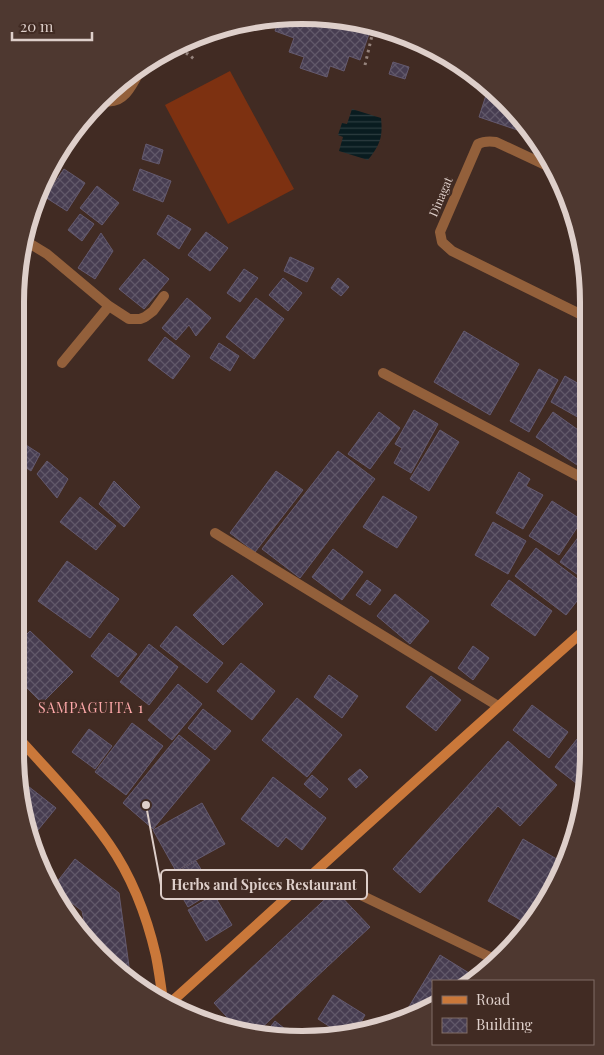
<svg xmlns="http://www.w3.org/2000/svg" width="604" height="1055" viewBox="0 0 604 1055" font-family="'Playfair Display',serif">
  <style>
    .pitch { fill: #7d3111 }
    .water { fill: url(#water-rules) }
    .building { fill: url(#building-cross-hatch); stroke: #645a6f }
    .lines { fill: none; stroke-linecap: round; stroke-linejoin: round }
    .path { stroke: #96847d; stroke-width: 3; stroke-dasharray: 2.5 4; stroke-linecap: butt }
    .street { stroke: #93603b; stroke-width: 10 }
    .secondary { stroke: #ca783a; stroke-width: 10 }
    .labels { text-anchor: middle; stroke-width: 5; stroke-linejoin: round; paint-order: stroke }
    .street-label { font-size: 12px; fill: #decfca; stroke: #412b23 }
    .neighbourhood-label { font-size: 14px; letter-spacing: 1px; fill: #fea9aa; stroke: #412b23 }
    .rim { fill: none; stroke: #decfca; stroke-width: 6 }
    .leader { fill: none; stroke: #decfca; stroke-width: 2 }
    .callout-dot { fill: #decfca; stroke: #412b23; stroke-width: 2 }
    .callout { fill: #412b23; stroke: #decfca; stroke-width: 2 }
    .callout-label { font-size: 14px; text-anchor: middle; font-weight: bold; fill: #decfca }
  </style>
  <defs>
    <pattern id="water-rules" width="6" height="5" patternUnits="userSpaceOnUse" patternTransform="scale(1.25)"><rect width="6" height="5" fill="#091c20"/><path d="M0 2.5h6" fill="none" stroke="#2c3c3f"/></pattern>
    <pattern id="building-cross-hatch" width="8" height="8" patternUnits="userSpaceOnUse" patternTransform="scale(1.25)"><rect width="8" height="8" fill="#473d51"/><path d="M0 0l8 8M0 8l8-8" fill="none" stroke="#615869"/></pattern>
  </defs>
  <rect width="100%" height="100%" fill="#412b23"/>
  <!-- pitch -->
  <path class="pitch" d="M230,71L294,189L228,224L165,105Z"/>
  <!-- water -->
  <path class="water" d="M352,109L381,118C383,137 380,145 368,160L339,151L343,137L338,135L342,123L347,124Z"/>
  <!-- building -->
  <path class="building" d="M358,20L360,21L357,30L369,34L360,60L349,56L344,71L330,66L327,77L300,68L304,57L289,52L294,38L275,31L279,21Z
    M393,62L409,67L405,79L389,74Z
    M489,86L505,99L532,135L479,117Z
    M146,144L163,150L159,164L142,159Z
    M64,169L85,183L67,211L45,197Z
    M140,169L171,181L163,202L133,190Z
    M97,186L119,203L102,225L80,208Z
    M80,214L94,224L82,241L68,230Z
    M168,215L191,229L179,249L157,234Z
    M206,232L228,248L210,271L188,255Z
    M101,233L113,251L95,279L78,268Z
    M290,257L314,268L307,282L284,271Z
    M144,259L169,279L144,309L119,289Z
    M244,269L258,278L240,302L227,293Z
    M283,278L302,293L288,311L269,295Z
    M338,278L349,287L341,296L331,288Z
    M588,289V301L584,299Z
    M187,298L211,318L196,336L189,325L176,340L162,328Z
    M256,298L284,319L254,359L226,337Z
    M464,331L519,364L490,415L434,382Z
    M16,337L23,342L16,355Z
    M165,337L190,356L173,379L148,360Z
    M219,343L239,356L230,371L210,358Z
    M539,369L558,380L529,432L510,421Z
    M565,376L588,389V423L551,402Z
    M414,410L438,424L411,473L394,463L402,448L395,444Z
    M379,412L400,428L370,469L348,454Z
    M553,412L588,437V455L580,467L536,437Z
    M440,430L459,442L429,491L410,479Z
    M15,438L40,454L31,471L15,460Z
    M338,451L375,479L300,578L262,549Z
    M47,461L68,479L57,498L37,474Z
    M276,471L303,490L255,552L230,533Z
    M519,472L530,479L526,486L543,495L523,529L496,513Z
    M114,481L140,507L124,527L99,504Z
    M383,496L417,517L397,548L363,527Z
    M80,497L116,526L96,550L60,522Z
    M552,501L582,520L559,555L529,536Z
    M493,522L526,541L508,574L475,555Z
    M585,528L588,531V582L560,562Z
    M536,548L588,587L566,615L515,576Z
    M333,549L363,572L342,600L312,577Z
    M67,561L119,599L90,638L38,601Z
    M232,575L263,604L223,645L193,615Z
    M367,580L381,590L370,605L356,595Z
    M509,580L552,611L535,636L491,605Z
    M395,594L429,621L410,644L377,616Z
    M176,626L223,663L207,683L160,646Z
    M30,631L73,672L42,703L15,676V646Z
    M109,633L137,654L118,677L91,656Z
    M149,644L178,667L149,705L120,682Z
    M473,646L489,658L473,680L458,668Z
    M241,663L275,691L252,720L217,691Z
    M329,675L358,696L342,718L314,697Z
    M431,676L461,700L436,731L406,707Z
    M178,684L202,704L172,740L148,720Z
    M297,698L342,735L307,777L262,740Z
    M532,705L568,732L549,758L513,730Z
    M203,709L231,731L215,750L188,728Z
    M132,723L163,746L126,795L95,772Z
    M89,729L112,746L95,769L72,752Z
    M179,735L210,760L153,829L123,803Z
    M577,739L588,748V772L585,790L555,767Z
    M508,741L557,785L520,826L498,806L420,893L393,869Z
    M360,769L368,777L356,788L348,779Z
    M312,775L328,789L320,798L304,784Z
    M273,777L326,818L302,850L286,837L278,847L241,819Z
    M19,779L56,808L29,841Z
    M202,803L225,844L176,871L153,830Z
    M523,839L565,864L541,912L529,925L488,901Z
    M75,859L119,893L131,981L88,940L82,911L54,889L53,887Z
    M196,861L214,891L188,907L170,876Z
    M335,890L370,927L255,1034L234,1031L237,1028L214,1003Z
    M214,895L232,925L206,941L188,910Z
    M440,955L469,973L464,981H433V1004L414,1014L407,1010Z
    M333,995L365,1015L356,1031L341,1034L318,1019Z
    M275,1021L299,1040L264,1035Z"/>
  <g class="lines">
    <!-- path -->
    <path class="path" d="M173,51L188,54L194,59
      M365,65L374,27"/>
    <!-- street -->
    <path class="street" d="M105,101C127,105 135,78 144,63
      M556,170L496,142C489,141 484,141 478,144L440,232L442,242L452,251L588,318
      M24,240L47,254L109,306L129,319H140L145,317L153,311L164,296
      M62,363L109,306
      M383,373L588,481
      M215,533L498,706
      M315,873L496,960"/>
    <!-- secondary -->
    <path class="secondary" d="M15,734C46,769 82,805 109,844C132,877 147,917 156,956C159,971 161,986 163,1001
      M169,1004C309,878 447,751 588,627"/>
  </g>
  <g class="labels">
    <!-- street labels -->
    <g class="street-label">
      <text transform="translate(441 197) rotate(-67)" y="4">Dinagat</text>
    </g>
    <!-- neighbourhood labels -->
    <g class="neighbourhood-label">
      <text x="91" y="713">SAMPAGUITA 1</text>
    </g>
  </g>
  <!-- crop -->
  <path d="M0 0H604V1055H0ZM302 24H302A278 278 0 0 1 580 302V753A278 278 0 0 1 302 1031H302A278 278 0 0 1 24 753V302A278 278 0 0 1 302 24Z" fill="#4e3830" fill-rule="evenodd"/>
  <path class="rim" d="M302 24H302A278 278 0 0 1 580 302V753A278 278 0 0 1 302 1031H302A278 278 0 0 1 24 753V302A278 278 0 0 1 302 24Z"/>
  <!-- callouts -->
  <path class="leader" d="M146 805L161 885"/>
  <circle class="callout-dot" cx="146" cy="805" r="5"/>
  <rect class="callout" x="161" y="870" width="206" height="29" rx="5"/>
  <g class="callout-label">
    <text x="264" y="890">Herbs and Spices Restaurant</text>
  </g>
  <!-- legend -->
  <rect x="432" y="980" width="162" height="65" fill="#412b23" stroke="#806d66"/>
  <rect x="442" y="996" width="25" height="8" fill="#ca783a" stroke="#806d66"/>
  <text x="476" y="1005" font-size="15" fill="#decfca">Road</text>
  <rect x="442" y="1018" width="25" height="15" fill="url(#building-cross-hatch)" stroke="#806d66"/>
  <text x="476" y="1030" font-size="15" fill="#decfca">Building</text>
  <!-- scale -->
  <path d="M12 32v8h80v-8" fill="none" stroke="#decfca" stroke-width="2.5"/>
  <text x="20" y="32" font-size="15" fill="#decfca" stroke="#412b23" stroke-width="4" paint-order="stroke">20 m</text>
</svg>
